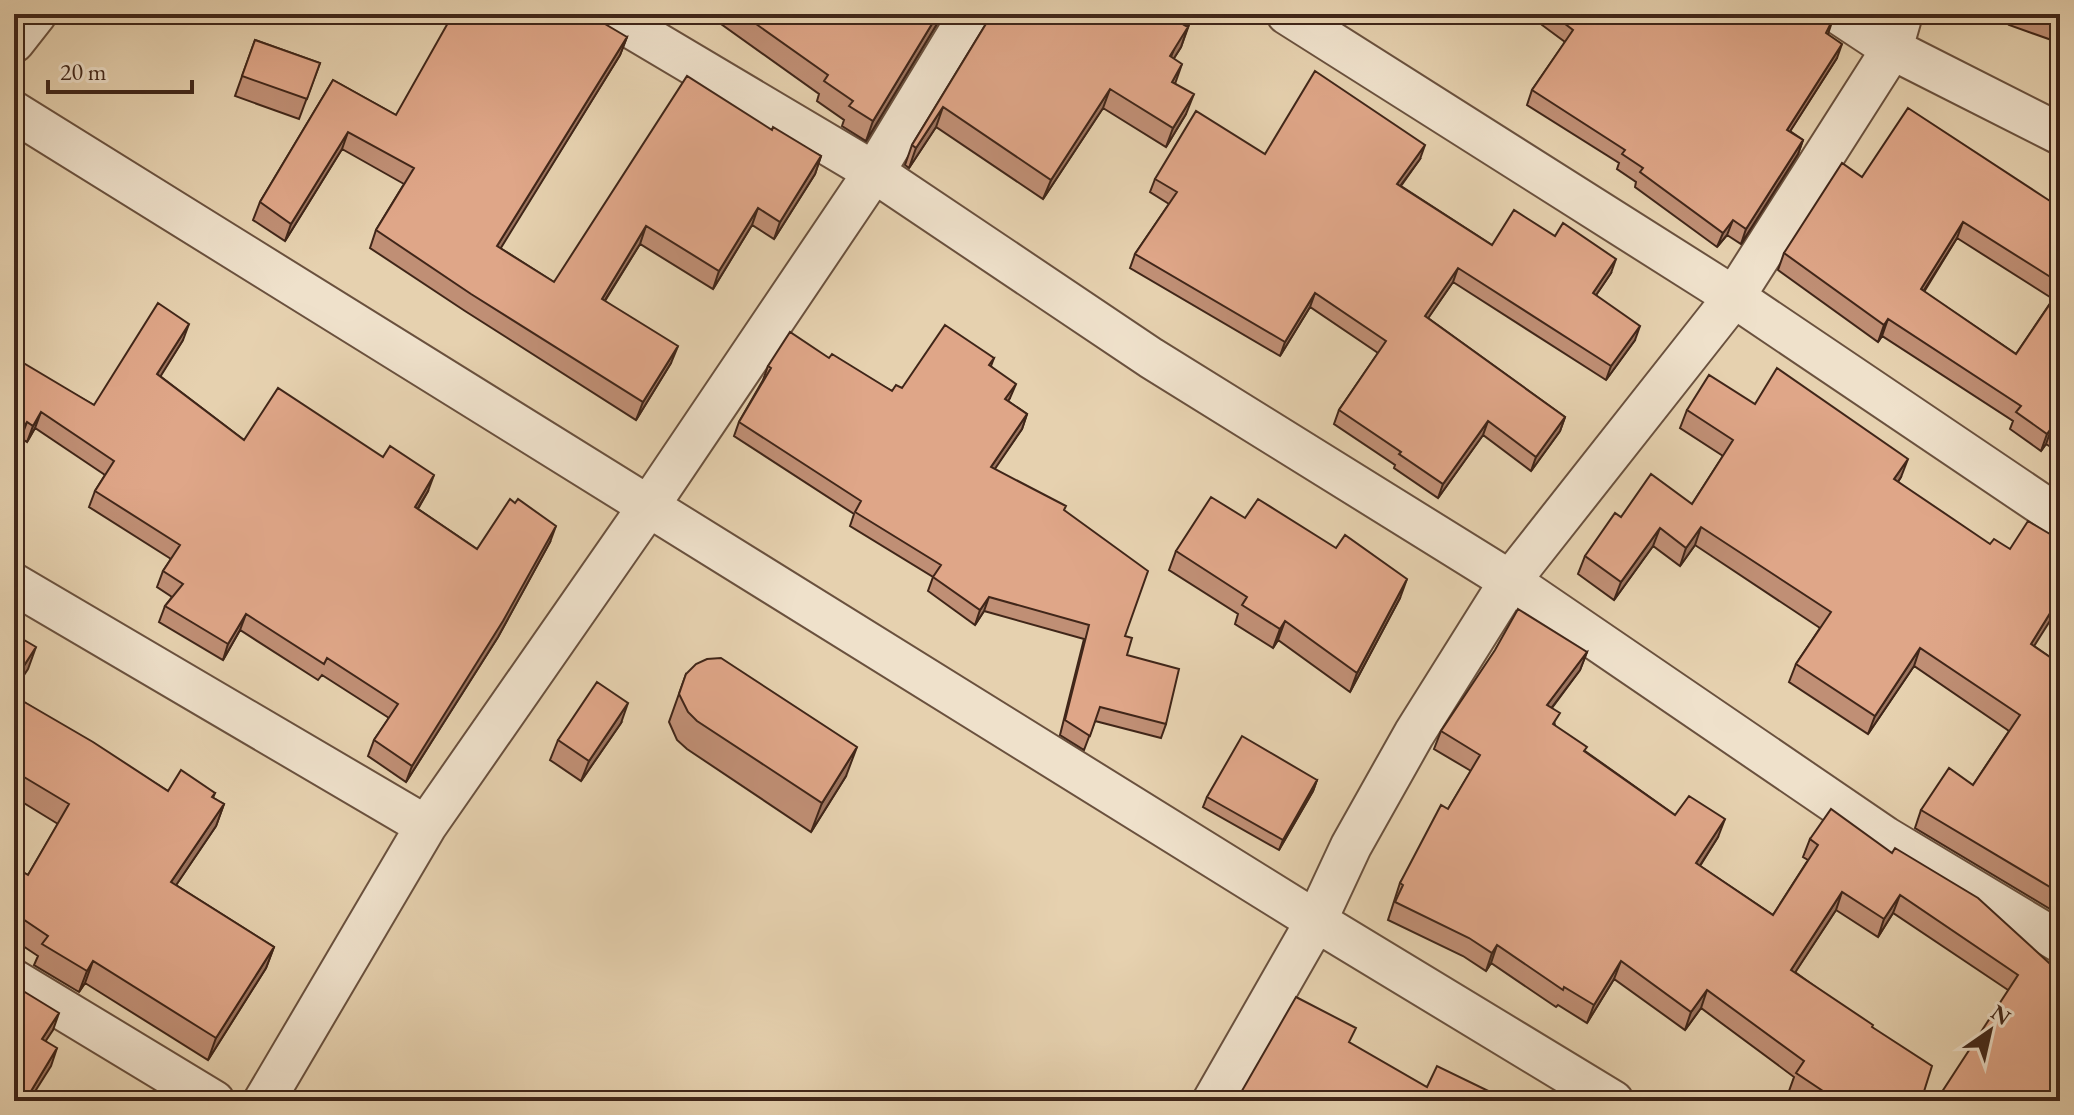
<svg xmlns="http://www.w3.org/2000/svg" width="2074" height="1115" viewBox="0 0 2074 1115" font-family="'EB Garamond',serif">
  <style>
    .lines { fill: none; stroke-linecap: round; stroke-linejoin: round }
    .minor-casing { stroke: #6a513e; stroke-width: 44 }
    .minor { stroke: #efe1cb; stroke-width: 40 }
    .wall { fill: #c08f75; stroke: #402619; stroke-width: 2; fill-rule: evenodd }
    .shaded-wall { fill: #9c745f; stroke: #402619; stroke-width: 2 }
    .building { fill: #dfa688; stroke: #402619; stroke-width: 2 }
  </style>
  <rect width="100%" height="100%" fill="#e6d1af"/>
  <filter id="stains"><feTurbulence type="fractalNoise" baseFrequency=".0025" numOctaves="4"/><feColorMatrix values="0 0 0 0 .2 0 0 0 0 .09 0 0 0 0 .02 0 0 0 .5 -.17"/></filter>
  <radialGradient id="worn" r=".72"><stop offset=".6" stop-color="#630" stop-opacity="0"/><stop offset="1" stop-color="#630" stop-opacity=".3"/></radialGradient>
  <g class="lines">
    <defs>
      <path id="minor" d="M608,14L874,172L1151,358L1510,581L1885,837L2060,942
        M1287,14L1734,297L2060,517
        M1839,14L1892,49L2060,134
        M14,42L36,14
        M14,112L1316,921L1613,1101
        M14,584L426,826
        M14,980L214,1101
        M264,1101L426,826L648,507L874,172L970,14
        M1213,1101L1316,921L1351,846L1414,734L1510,581L1734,297L1892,49L1902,14"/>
    </defs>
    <!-- minor casing -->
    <use href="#minor" class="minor-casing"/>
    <!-- minor -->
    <use href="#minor" class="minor"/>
  </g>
  <!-- wall -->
  <path class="wall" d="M707,14H943L866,141L842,126L844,120L817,101L819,94Z
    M992,14H1193L1181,47L1174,58L1175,84L1186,114L1166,147L1103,108L1043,199L936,127L909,168L905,165L912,145Z
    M1546,14H1828L1833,19L1828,34L1837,58L1790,131L1803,140L1798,154L1741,244L1727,235L1717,247L1635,187L1636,182L1617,169L1619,163L1527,105L1532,90L1565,42L1542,25Z
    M2013,14H2060V43L2009,25Z
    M627,37L620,55L500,248L554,282L772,130L821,156L815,174L774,239L752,225L713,289L640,244L605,301L671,363L636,420L465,311L370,248L376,230L404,184L342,149L285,241L253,220L260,202L333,80L396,115Z
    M255,40L320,63L299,119L235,96Z
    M1265,154L1420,159L1401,186L1492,245L1611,273L1596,295L1635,340L1606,380L1453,282L1428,318L1565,417L1560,431L1531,471L1483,435L1438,498L1394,468L1395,465L1334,424L1339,410L1378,353L1310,307L1280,356L1130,268L1135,254L1169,204L1150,192L1155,179Z
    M1862,177L2050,201L2060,197V453L2046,444L2041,451L2010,429L2013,421L1882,336L1878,342L1778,270L1784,253ZM1957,238L2053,299L2016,354L1924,292Z
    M183,340L160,376L244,440L428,491L418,509L477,549L550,542L498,637L406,782L368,756L374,740L389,718L322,675L318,680L240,630L223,660L159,622L165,606L172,597L157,587L163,571L171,559L89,507L95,491L105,475L35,428L27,442L21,438L14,360L94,405Z
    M829,358L892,391L994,358L991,366L1010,398L1008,401L1027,414L1022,429L994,469L1064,511L1125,636L1127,655L1166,724L1161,738L1095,721L1084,750L1060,735L1084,639L984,611L975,625L928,591L933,577L850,526L854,514L734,436L739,422L763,380L768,366Z
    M1755,404L1901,477L1898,482L2034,646L2060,664V915L1915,828L1921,810L1973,785L2009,731L1914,666L1868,734L1789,682L1796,664L1820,628L1695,545L1680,566L1653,546L1614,600L1578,574L1585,556L1621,517L1692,504L1723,456L1680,428L1687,410Z
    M1245,518L1400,598L1350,692L1278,640L1273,648L1235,624L1238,614L1169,570L1176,551Z
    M1587,652L1580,670L1552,708L1555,726L1585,751L1675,815L1718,837L1700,866L1773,915L1808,860L1803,857L1810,839L2060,973L2008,990L1893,913L1878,937L1836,910L1795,972L1872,1028L1921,1101H1805L1789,1091L1794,1077L1701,1008L1685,1030L1614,979L1587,1023L1558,1005L1556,1007L1491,963L1486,971L1463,956L1388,920L1400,883L1448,809L1471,771L1434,749L1441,731Z
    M686,674L846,776L811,832L687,749L677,740L669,722Z
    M14,696L168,791L215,793L213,798L224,804L216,826L176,885L274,947L266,968L208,1060L85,983L79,992L34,965L38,956L14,940V867L28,875L58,824L14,797Z
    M621,723L581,781L550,760L558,740Z
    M1317,780L1313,791L1279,850L1203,807L1207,797Z"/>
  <!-- shaded-wall -->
  <path class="shaded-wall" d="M938,14H943L866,141L873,121Z
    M1192,14L1181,47L1163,76L1184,25Z
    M627,37L620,55L491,264L497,246Z
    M1842,44L1837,58L1782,144L1787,130Z
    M1182,64L1175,84L1172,82Z
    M1110,89L1103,108L1043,199L1051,180Z
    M1194,94L1186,114L1166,147L1173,128Z
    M943,107L936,127L909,168L916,148Z
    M348,132L342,149L285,241L291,224Z
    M1803,140L1798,154L1741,244L1746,229Z
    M1425,145L1420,159L1392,197L1397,184Z
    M821,156L815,174L774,239L780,222Z
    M758,208L752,225L713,289L719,271Z
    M1733,220L1727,235L1717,247L1723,233Z
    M1963,222L1957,238L1914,306L1921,289Z
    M646,226L640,244L595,316L602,299Z
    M1616,259L1611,273L1588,307L1593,293Z
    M1458,268L1453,282L1420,330L1425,316Z
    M1315,293L1310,307L1280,356L1285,342Z
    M1888,319L1882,336L1878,342L1884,325Z
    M189,324L183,340L152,390L157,374Z
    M1640,326L1635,340L1606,380L1611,366Z
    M678,346L671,363L636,420L643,402Z
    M1016,384L1010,398L1000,413L1005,399Z
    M41,412L35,428L27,442L33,426Z
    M1027,414L1022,429L986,482L991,467Z
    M1565,417L1560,431L1531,471L1536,457Z
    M1488,421L1483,435L1438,498L1443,484Z
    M27,422L21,438L14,450V443Z
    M2052,427L2046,444L2041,451L2047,434Z
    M1908,459L1901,477L1887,498L1894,479Z
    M434,475L428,491L409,523L415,507Z
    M556,526L550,542L498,637L406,782L412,766Z
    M1701,527L1695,545L1680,566L1686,548Z
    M1660,528L1653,546L1614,600L1621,582Z
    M1407,579L1400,598L1350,692L1357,673Z
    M989,597L984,611L975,625L980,610Z
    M2060,597V605L2024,662L2031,644Z
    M246,614L240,630L223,660L228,644Z
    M1285,621L1278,640L1273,648L1280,629Z
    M36,647L28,669L14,690V681Z
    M1920,648L1914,666L1868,734L1875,716Z
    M1587,652L1580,670L1540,723L1547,705Z
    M628,703L621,723L581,781L589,761Z
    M857,747L846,776L811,832L822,803Z
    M1317,780L1313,791L1279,850L1283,840Z
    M224,804L216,826L164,903L171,882Z
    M1725,819L1718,837L1690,881L1696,863Z
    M1842,892L1836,910L1785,988L1791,970Z
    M1900,895L1893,913L1878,937L1884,919Z
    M1497,945L1491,963L1486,971L1492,953Z
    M274,947L266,968L208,1060L216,1038Z
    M93,961L85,983L79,992L87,971Z
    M1621,961L1614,979L1587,1023L1594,1005Z
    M1707,990L1701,1008L1685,1030L1691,1012Z
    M59,1013L53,1030L35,1057L42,1039Z
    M57,1048L51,1066L29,1101H25Z"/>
  <!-- building -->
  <path class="building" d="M453,14H588L627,37L497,246L554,282L687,76L772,130L773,127L821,156L780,222L758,208L719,271L646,226L602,299L678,346L643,402L471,294L376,230L414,168L348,132L291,224L260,202L333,80L396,115Z
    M742,14H938L873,121L849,106L853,101L824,81L828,75Z
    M992,14H1192L1184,25L1188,27L1170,56L1182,64L1172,82L1194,94L1173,128L1110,89L1051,180L943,107L916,148L912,145Z
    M1552,14H1828L1833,19L1826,33L1842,44L1787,130L1803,140L1746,229L1733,220L1723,233L1640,172L1643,168L1622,154L1625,150L1532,90L1573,30Z
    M255,40L320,63L307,99L242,76Z
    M1315,71L1425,145L1397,184L1492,245L1514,210L1555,236L1563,223L1616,259L1593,293L1640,326L1611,366L1458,268L1425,316L1565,417L1536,457L1488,421L1443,484L1399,454L1401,452L1339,410L1386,341L1315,293L1285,342L1135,254L1177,192L1155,179L1196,111L1265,154Z
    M1908,108L2050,201L2055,194L2060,197V283L1963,222L1921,289L2016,354L2060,289V432L2052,427L2047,434L2016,412L2021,406L1888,319L1884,325L1784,253L1842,163L1862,177Z
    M158,303L189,324L157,374L244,440L278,388L383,457L390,446L434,475L415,507L477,549L510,499L515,503L518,499L556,526L503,621L412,766L374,740L398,704L327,658L324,664L246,614L228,644L165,606L183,584L163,571L180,545L95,491L114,461L41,412L33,426L27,422L14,443V360L18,363L20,361L94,405Z
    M945,325L994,358L989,365L1016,384L1005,399L1027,414L991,467L1066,506L1064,510L1148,571L1125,636L1132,638L1127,655L1179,669L1166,724L1100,707L1090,736L1065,720L1089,625L989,597L980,610L933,577L941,565L855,512L861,501L739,422L771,368L768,366L790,332L829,358L832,354L892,391L896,385L902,388Z
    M1777,368L1908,459L1894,479L1990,544L1994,539L2010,549L2028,521L2060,540V597L2031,644L2060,664V893L1921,810L1949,768L1973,785L2020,715L1920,648L1875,716L1796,664L1831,612L1701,527L1686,548L1660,528L1621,582L1585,556L1615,513L1621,517L1651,474L1692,504L1733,440L1687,410L1709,375L1755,404Z
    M1211,497L1245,518L1258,499L1336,548L1345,535L1407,579L1357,673L1285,621L1280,629L1242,605L1247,597L1176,551Z
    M1518,609L1587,652L1547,705L1560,713L1553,724L1587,747L1584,751L1675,815L1689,796L1725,819L1696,863L1773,915L1818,845L1810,839L1831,809L1892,853L1895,848L1978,898L2060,973V1101H1936L2018,975L1900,895L1884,919L1842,892L1791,970L1873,1025L1872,1027L1932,1066L1921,1101H1838L1796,1073L1804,1061L1707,990L1691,1012L1621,961L1594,1005L1564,987L1563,990L1497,945L1492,953L1469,938L1395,902L1403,885L1400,883L1441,805L1448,809L1480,755L1441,731L1495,650Z
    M14,634L36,647L14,681Z
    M721,658L857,747L822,803L697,721L688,712L679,694L686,674L696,664L707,659Z
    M597,682L628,703L589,761L558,740Z
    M14,696L93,742L168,791L181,770L215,793L212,797L224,804L171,882L274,947L216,1038L93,961L87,971L42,944L48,936L14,913V867L28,875L69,804L14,771Z
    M1242,736L1317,780L1283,840L1207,797Z
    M15,986L59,1013L42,1039L57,1048L25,1101H14Z
    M1296,997L1356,1028L1349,1042L1427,1087L1437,1066L1509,1101H1234L1239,1096Z"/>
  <!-- margin -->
  <rect width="2074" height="1115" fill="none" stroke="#e6d1af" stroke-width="48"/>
  <rect x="16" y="16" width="2042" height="1083" fill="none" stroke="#402619" stroke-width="4"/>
  <rect x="24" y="24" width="2026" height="1067" fill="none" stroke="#402619" stroke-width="2"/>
  <!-- north arrow -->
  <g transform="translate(1990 1031) rotate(34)" stroke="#efe1cb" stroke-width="6" paint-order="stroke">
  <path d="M0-6L14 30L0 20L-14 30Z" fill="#402619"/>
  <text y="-12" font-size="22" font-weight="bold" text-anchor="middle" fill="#402619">N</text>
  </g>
  <!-- scale -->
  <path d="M48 80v12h144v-12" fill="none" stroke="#402619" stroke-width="4"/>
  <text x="60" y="80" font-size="24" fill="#402619" stroke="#efe1cb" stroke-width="6" paint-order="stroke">20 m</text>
  <rect width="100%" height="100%" filter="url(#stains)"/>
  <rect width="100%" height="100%" fill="url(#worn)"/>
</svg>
